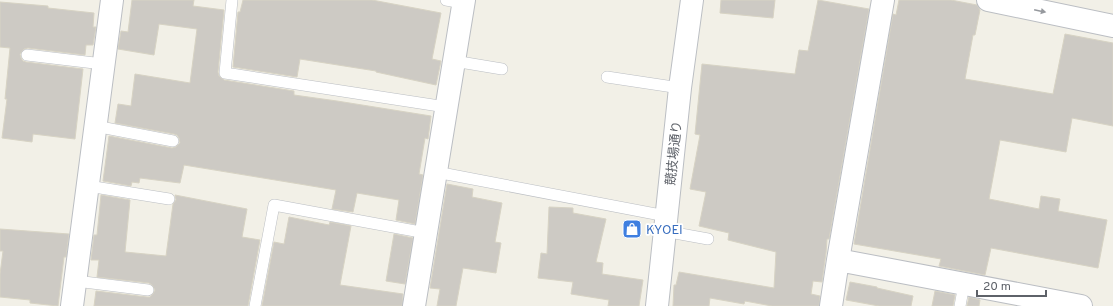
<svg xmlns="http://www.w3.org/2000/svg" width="1113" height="306" viewBox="0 0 1113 306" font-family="Overpass,'Noto Sans JP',sans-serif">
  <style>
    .building { fill: #cdcac4; stroke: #d7d3c4 }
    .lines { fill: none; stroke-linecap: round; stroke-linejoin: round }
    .lane-casing { stroke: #bbbec3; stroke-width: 12 }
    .street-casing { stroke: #bbbec3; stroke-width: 24 }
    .lane { stroke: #fff; stroke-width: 11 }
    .street { stroke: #fff; stroke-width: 22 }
    .oneway { fill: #96999e }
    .labels { text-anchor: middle; stroke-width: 3.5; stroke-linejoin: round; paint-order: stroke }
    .street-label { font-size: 13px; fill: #5e6269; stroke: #fff }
    .shop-label { font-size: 13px; fill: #366cbe; stroke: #fff; text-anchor: start }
  </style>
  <rect width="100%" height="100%" fill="#f2f0e7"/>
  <!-- building -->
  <path class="building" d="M132,0H194L193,6L224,10L218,72L219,76L224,80L294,91V95L337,101L431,116L428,139L425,138L419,174L423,175L415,224L396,220L399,200L357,193L353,212L332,209L336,190L184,165L180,183L140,178L139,183L132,182L131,186L103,181L109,136L172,148L176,147L180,143L179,138L177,135L174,134L115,123L118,104L131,106L135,74L190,83L197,29L159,24L154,55L118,49L121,31L128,32Z
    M243,0H372L441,13L432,59L441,61L436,85L376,72V71L300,59L297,77L233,67L238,12H240Z
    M721,0H775L773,18L720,13Z
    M818,0L869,9L829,239H827L826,253L822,282L813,281L811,294L820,296L819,306H772L745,301L744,304L710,298L709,306H673L674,285H676L679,272L774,288L776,252L728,240L729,233L699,226L706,192L690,189L700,135L695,134L702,64L795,74L799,50L808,51Z
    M899,0H951L977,5L980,10L975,35H973L965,79L1053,94L1065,34L1113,43V126L1072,118L1066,152L1000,140L989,199L1039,209L1041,196L1060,199L1058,211L1107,220L1098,268L991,248L985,275L939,266L941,259L854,244L893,14L896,15Z
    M0,2L48,6V8L94,13L93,27H96L93,45H86L85,55L28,48L24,49L20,54L21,58L23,61L26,62L83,69L75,139L33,134L32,142L2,138L7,99H5L10,48L0,47Z
    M447,184L473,189L472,197L502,203L495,242L501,243L496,273L463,268L456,306H437L440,289L430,288Z
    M101,195L130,200L125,252L166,256L173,204L176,200L175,195L247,209L242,237L260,240L248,306H94L96,291L147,297H150L153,294L155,290L152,285L149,283L97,277L99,260H91L94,235H97Z
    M549,207L573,208V213L606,219L596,262L603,263L602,274L643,280L639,306H608L609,300L571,294L573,282L538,278L541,253L547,254Z
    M289,217L329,225L330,222L351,226L340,285L403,294L402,306H262L274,242L284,244Z
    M0,229L69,234L66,257H64L58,306L30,303V300L0,297V274L3,251H0Z
    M394,234L413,238L405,284L386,281Z
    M850,282L877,287V288L913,296L911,306H879L846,300Z
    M935,291L955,295L953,306H932Z
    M969,297L980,300L979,306H967Z"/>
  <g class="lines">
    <defs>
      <path id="lane" d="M232,0L225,73L446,107
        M446,0L463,3
        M27,55L103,64
        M454,61L502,69
        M607,77L680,88
        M95,126L173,141
        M436,172L666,216
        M88,186L169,199
        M664,231L708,239
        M76,281L148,290
        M255,306L274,205L426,233
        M960,306L964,284"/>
      <path id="street" d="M988,0L1113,26
        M838,260L1081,306
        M72,306L112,0
        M414,306L464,0
        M657,306L680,88L692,0
        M831,306L838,260L883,0"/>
    </defs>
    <!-- lane casing -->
    <use href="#lane" class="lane-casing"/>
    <!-- street casing -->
    <use href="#street" class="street-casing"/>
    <!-- lane -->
    <use href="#lane" class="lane"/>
    <!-- street -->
    <use href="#street" class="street"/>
  </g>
  <!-- one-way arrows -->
  <defs><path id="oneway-solid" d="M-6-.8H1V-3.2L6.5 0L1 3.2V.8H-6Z"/></defs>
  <use class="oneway" href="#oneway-solid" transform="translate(1040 11) rotate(12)"/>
  <!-- icons -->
  <defs>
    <symbol id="shop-square" viewBox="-11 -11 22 22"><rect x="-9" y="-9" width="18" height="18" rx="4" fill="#3f7fe0" stroke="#fff"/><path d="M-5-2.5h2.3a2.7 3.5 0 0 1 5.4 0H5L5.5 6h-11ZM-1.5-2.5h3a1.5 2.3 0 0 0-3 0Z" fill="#fff"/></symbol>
  </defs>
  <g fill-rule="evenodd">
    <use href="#shop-square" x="621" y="218" width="22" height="22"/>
  </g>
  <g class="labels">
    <!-- street labels -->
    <g class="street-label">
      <text transform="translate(673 153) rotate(-84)" y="5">競技場通り</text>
    </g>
    <!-- shop labels -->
    <g class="shop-label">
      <text x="646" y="234">KYOEI</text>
    </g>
  </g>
  <!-- scale -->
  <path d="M977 290v6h69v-6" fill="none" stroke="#5e6269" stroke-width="2"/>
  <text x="983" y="290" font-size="12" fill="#5e6269" stroke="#ffffff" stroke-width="3" paint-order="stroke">20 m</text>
</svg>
